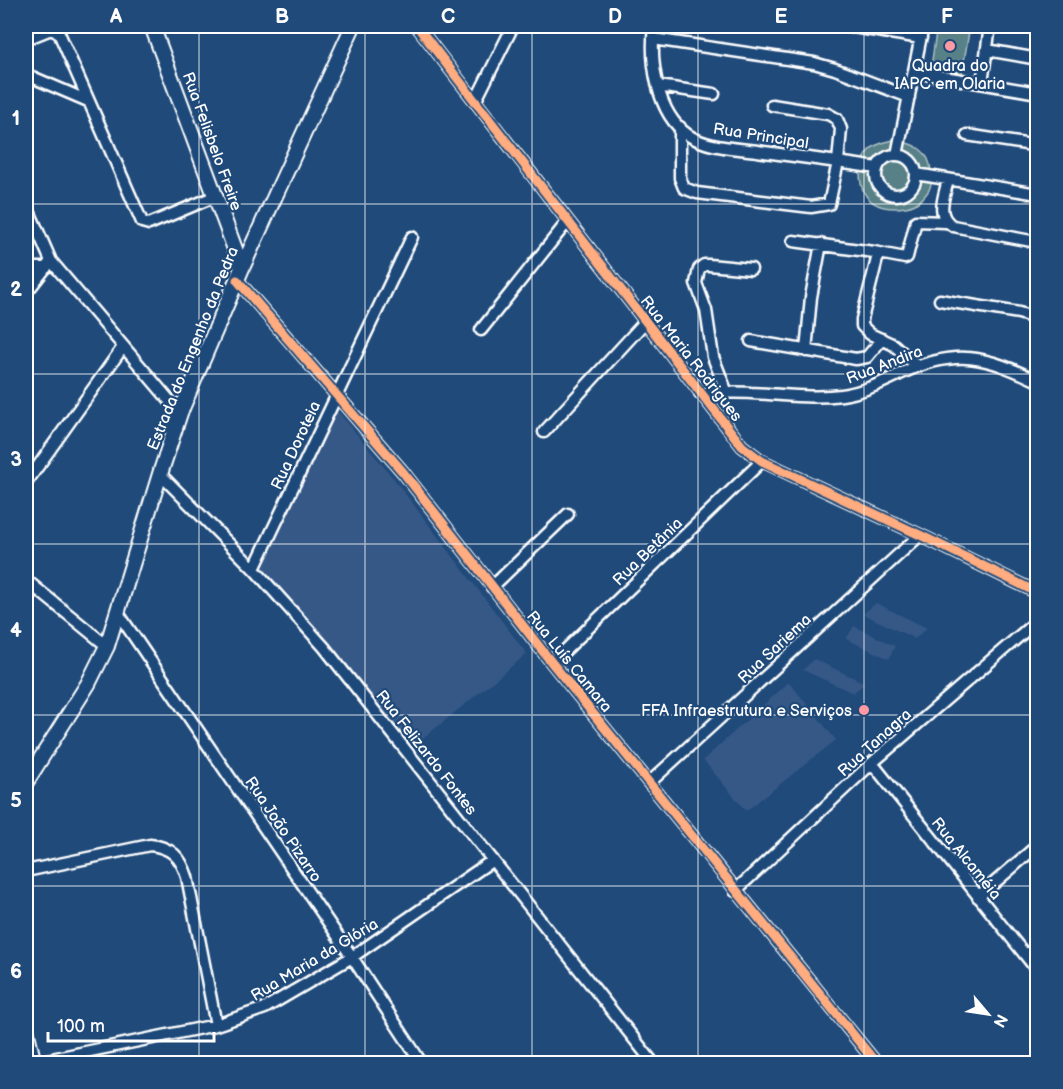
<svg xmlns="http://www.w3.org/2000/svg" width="1063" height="1089" viewBox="0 0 1063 1089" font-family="'Balsamiq Sans',sans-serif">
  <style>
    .built { fill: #345887 }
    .green { fill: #588087; stroke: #acc0c3; stroke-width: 1.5 }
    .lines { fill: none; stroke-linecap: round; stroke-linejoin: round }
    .street-casing { stroke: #fff; stroke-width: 15 }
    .secondary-casing { stroke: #fff; stroke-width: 18 }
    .street { stroke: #1f4a7a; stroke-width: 10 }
    .secondary { stroke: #1f4a7a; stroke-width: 14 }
    .cycleway-casing { stroke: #1f4a7a; stroke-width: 13 }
    .cycleway { stroke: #ffac80; stroke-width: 9 }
    .grid { fill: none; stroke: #fff; stroke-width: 1.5; stroke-opacity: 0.55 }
    .poi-dot { fill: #ff9aa2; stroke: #1f4a7a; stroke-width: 2 }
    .labels { text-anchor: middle; stroke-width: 4.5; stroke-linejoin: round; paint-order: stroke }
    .poi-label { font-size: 16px; fill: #fff; stroke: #1f4a7a }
    .street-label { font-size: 16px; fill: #fff; stroke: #1f4a7a }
    .neatline { fill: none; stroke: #fff; stroke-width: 2 }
    .grid-label { font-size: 20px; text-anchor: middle; font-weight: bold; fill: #fff }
  </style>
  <rect width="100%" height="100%" fill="#1f4a7a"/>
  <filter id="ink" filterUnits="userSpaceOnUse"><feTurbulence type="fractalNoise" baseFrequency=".0167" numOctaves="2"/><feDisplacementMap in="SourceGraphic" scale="12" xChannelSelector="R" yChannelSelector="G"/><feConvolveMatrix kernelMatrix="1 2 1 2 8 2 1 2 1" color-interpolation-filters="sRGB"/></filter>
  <g filter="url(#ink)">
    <!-- built -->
    <path class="built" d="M336,409L394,479L527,654L410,749L317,630L260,567Z
      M876,603L927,628L915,639L863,614Z
      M854,626L895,646L889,659L846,639Z
      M814,659L865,683L853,693L803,670Z
      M789,682L836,740L746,811L703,760Z"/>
    <!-- green -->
    <path class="green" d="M937,26H970L962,73L931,67Z
      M893,140C913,143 930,149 931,172C932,178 932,184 929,190C920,204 911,208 894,208C889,208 881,207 876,204C855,195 855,157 875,146C880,143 887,142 893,140Z"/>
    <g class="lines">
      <defs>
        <path id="street" d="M417,26L742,446L762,461L920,535L1038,593
          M654,26C650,61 656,113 688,135C709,149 740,148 764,152C802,157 840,162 877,168
          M847,26L921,38
          M26,39L51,29L59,33L142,222L149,224L216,196
          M653,39L814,63L835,69L909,97
          M987,50L1038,59
          M915,72L1038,93
          M32,77L88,101
          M982,83L990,26
          M658,86L714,94
          M476,100L513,26
          M680,127V178L684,188L697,193L811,207L829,204L838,162L841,129L837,119L828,114L772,105
          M967,135L1038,146
          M897,155L923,26
          M876 175a20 20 0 1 1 40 0a20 20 0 1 1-40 0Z
          M916,174L1038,194
          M948,180C944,197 935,216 953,226L1031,241
          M26,204L51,261L180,413
          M793,241L874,252L905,258L907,257L916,221L945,222
          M877,259L862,319V326L870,334L894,345L917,366
          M26,268H46
          M237,280L403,472L552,663L877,1064
          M26,293L51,261
          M940,300L1019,313L1038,319
          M481,330L568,221
          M751,341L856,359L867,357L882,339
          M806,351L811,297L821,244
          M700,393C717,393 734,392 751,393C781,394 812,399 842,395C864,392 883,382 902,373C957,348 985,356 1038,381
          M727,393L713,357L706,310L696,283L699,269L704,265H709L751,269
          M544,432L645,322
          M160,474L254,569L324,647L654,1064
          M26,483L123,347
          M254,569L412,237
          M26,580L107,646
          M492,587L568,514
          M118,613L352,957L422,1064
          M552,663L762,461
          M872,763L1038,971
          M649,783L920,535
          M26,871L150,845C171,847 181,857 187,877L216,1025
          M735,891L872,763L1038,620
          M978,897L1038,845
          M1025,955L1038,948
          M27,1064L216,1025L265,1008L352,957L493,860"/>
        <path id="secondary" d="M152,26L242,268
          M26,782L88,684L107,646L160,474L180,413L242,268L353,26
          M26,1029L34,1064"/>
      </defs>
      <!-- street casing -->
      <use href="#street" class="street-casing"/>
      <!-- secondary casing -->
      <use href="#secondary" class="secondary-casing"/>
      <!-- street -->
      <use href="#street" class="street"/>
      <!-- secondary -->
      <use href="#secondary" class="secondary"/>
      <defs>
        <path id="cycleway" d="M417,26L742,446L762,461L920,535L1038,593
          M237,280L403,472L552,663L877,1064"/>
      </defs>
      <!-- cycleway casing -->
      <use href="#cycleway" class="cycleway-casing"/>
      <!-- cycleway -->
      <use href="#cycleway" class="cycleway"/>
    </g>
  </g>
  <!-- grid -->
  <path class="grid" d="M199,26V1064M365,26V1064M532,26V1064M698,26V1064M864,26V1064M26,204H1038M26,374H1038M26,544H1038M26,715H1038M26,886H1038"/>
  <!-- markers -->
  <g class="poi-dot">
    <circle cx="950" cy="46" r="6"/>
    <circle cx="864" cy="710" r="6"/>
  </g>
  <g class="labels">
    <!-- poi labels -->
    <g class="poi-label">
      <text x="950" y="71">Quadra do<tspan x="950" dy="18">IAPC em Olaria</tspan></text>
      <text x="852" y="716" text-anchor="end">FFA Infraestrutura e Serviços</text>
    </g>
    <!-- street labels -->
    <g class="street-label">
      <text transform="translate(761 135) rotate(9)" y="6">Rua Principal</text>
      <text transform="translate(213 141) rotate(70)" y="6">Rua Felisbelo Freire</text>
      <text transform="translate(192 348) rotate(-68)" y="6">Estrada do Engenho da Pedra</text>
      <text transform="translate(692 358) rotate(52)" y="6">Rua Maria Rodrigues</text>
      <text transform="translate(884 364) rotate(-21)" y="6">Rua Andira</text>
      <text transform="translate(295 445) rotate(-65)" y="6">Rua Doroteia</text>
      <text transform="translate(647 551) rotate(-44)" y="6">Rua Betânia</text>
      <text transform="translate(774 648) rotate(-43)" y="6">Rua Sariema</text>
      <text transform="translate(570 661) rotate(51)" y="6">Rua Luís Camara</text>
      <text transform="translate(874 742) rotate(-42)" y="6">Rua Tanagra</text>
      <text transform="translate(427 752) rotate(52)" y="6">Rua Felizardo Fontes</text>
      <text transform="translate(284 829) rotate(56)" y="6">Rua João Pizarro</text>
      <text transform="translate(967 858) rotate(51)" y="6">Rua Alcaméia</text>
      <text transform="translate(314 959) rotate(-31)" y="6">Rua Maria da Glória</text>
    </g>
  </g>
  <!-- margin -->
  <rect width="1063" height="1089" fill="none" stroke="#1f4a7a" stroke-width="66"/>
  <!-- north arrow -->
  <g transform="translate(988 1014) rotate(119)" stroke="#1f4a7a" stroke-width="4.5" paint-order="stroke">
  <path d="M0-4.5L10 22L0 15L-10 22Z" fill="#ffffff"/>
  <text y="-9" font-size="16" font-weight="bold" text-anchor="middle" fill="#ffffff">N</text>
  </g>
  <!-- scale -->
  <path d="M48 1032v9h166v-9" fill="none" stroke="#ffffff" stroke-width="3"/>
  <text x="57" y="1032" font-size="18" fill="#ffffff" stroke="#1f4a7a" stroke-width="4.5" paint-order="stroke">100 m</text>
  <rect x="33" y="33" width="997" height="1023" class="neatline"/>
  <g class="grid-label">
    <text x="116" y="23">A</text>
    <text x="282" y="23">B</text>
    <text x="448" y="23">C</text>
    <text x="615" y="23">D</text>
    <text x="781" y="23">E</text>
    <text x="947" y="23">F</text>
    <text x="16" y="125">1</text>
    <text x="16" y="296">2</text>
    <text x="16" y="466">3</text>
    <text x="16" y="637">4</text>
    <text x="16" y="807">5</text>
    <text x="16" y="978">6</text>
  </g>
</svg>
